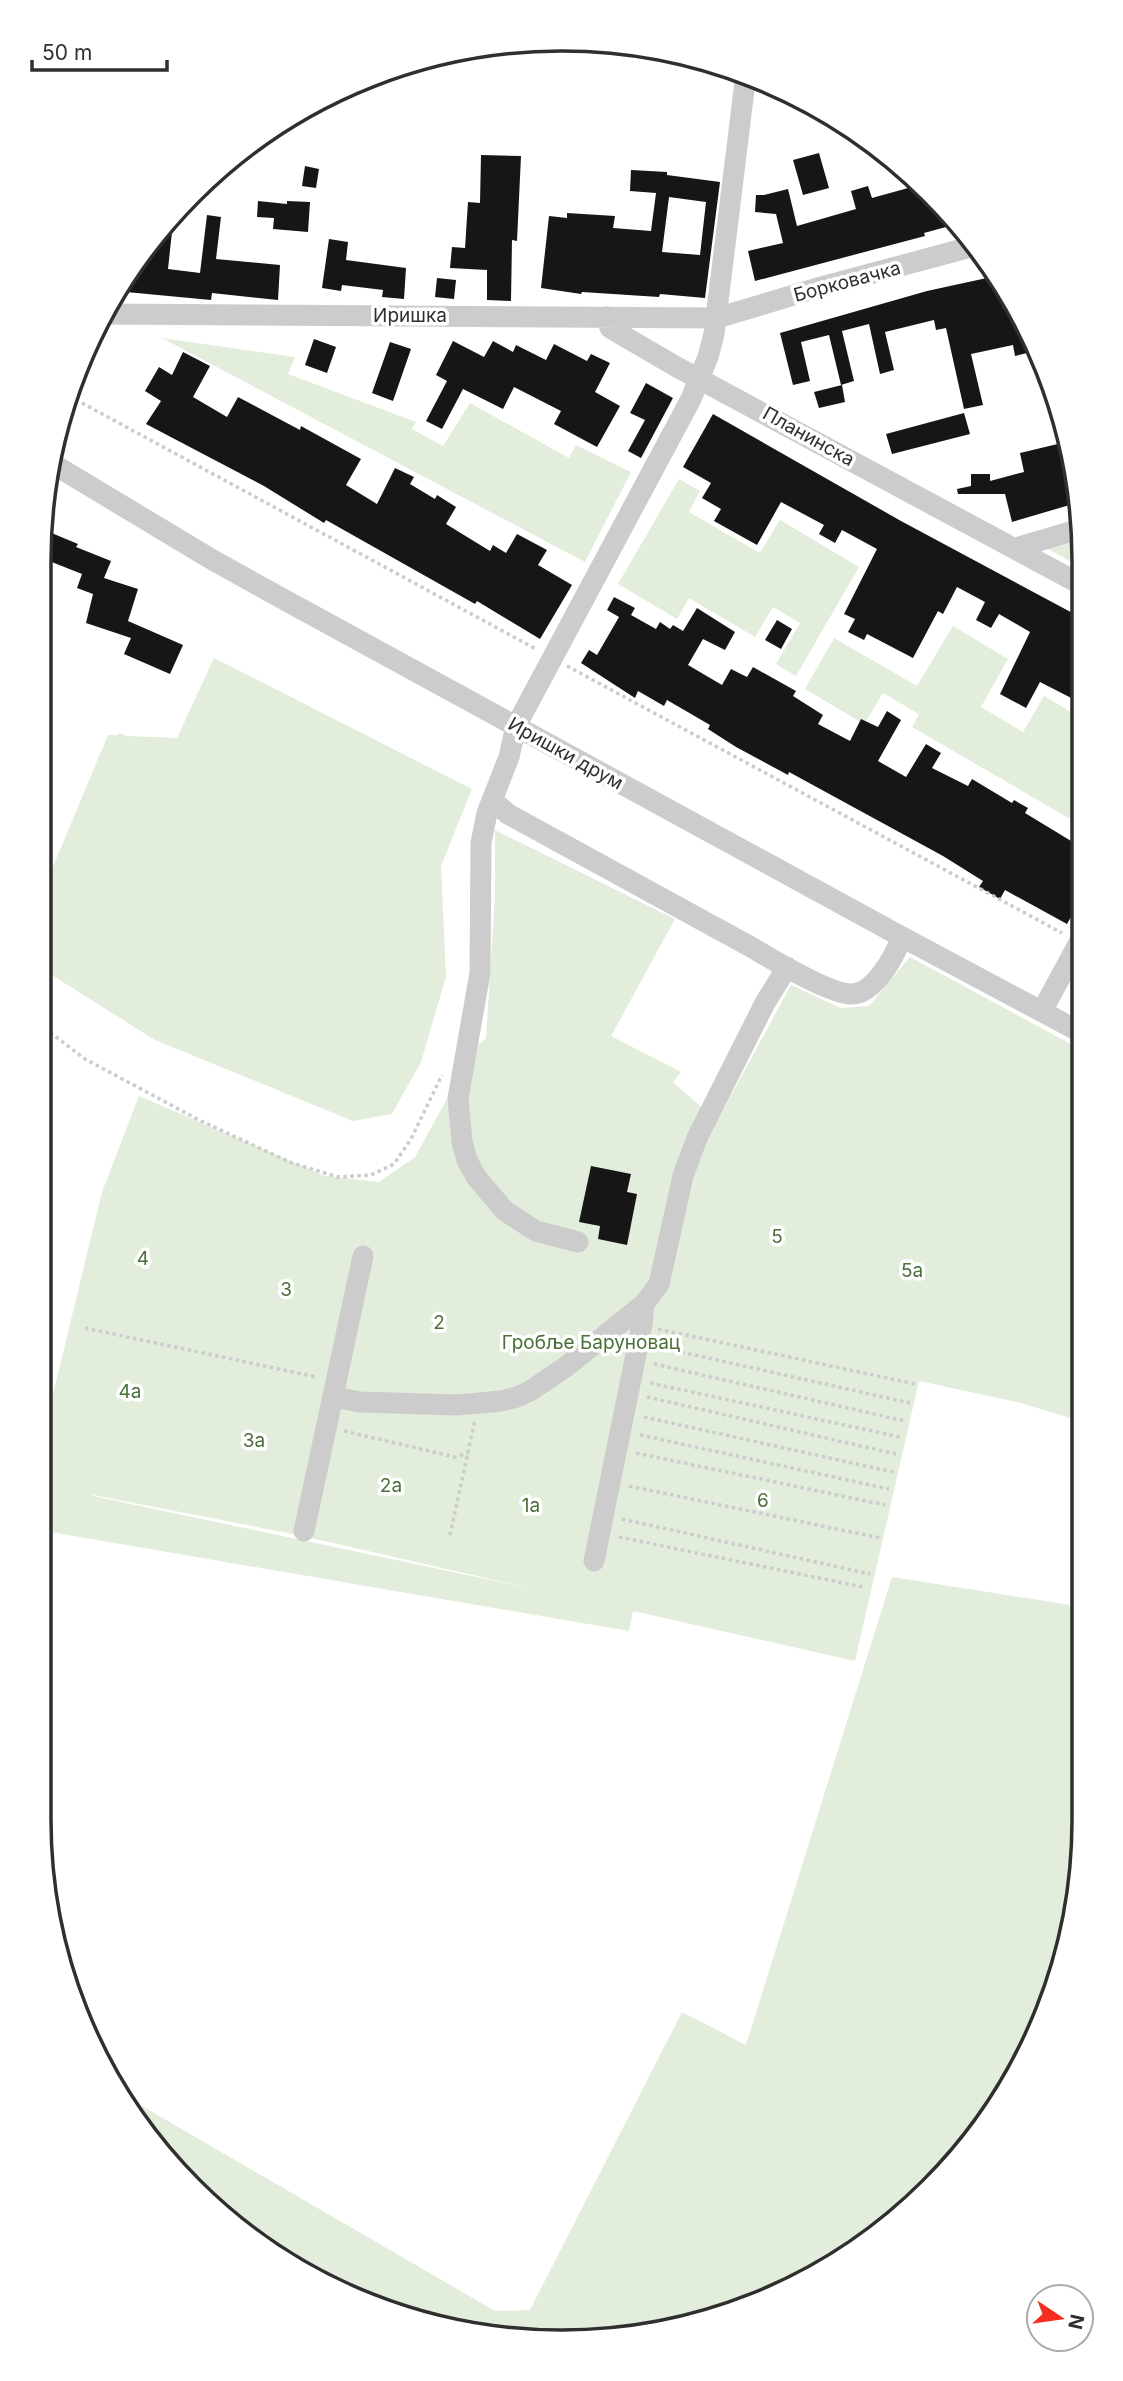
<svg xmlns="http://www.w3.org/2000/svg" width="1123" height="2381" viewBox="0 0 1123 2381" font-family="Inter,sans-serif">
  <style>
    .green { fill: #e2eddb; fill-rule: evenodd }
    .building { fill: #161616; fill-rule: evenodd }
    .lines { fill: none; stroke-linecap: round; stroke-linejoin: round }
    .path { stroke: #ccc; stroke-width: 3.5; stroke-dasharray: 3.5 3.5; stroke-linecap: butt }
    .minor { stroke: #ccc; stroke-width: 21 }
    .labels { text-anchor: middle; stroke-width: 7; stroke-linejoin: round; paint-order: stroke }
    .street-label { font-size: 19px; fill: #2f2f2f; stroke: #fff }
    .park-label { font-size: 19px; fill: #4a6f38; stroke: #fff }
    .rim { fill: none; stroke: #2f2f2f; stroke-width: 3.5 }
  </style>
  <rect width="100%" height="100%" fill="#fff"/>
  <!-- green -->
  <path class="green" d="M162,338L295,357L288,374L416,422L412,429L443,446L470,403L569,458L576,445L631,472L585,562Z
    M679,479L700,491L689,512L760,553L780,520L859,567L796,676L776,664L800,623L773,607L755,637L689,598L677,619L618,584Z
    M1080,541V567L1048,549Z
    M953,626L1008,659L981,707L1023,732L1044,696L1081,718V804L1072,820L912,727L919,714L883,693L864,724L805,689L834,638L917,686Z
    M214,658L472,789L441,866L446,977L421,1062L392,1114L353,1121L155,1040L39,967V900L108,735H118L119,733L127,736L177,738Z
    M495,830L675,919L611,1036L681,1072L673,1082L717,1121L791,985L841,1008L869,1006L910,957L1082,1050L1083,1422L1021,1403L919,1381L855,1661L633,1611L629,1631L39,1530V1452L102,1192L139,1096L325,1176L379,1182L415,1157L475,1048L486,1038L495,895ZM93,1495L298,1535L538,1590L93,1496Z
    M892,1577L1084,1607V1820L1074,1922L1045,2020L996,2110L932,2189L793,2288L629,2338L459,2332L300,2272L216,2212L147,2138L123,2095L495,2311L530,2310L682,2012L746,2045Z"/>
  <!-- building -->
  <path class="building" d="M819,153L829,188L803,195L793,160Z
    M481,155L521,156L517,241L512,240L511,301L487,300V270L450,268L452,247L465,248L468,202L480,203Z
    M305,166L319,169L316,188L302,186Z
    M631,170L667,172V175L720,182L705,298L660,294L659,297L582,292L581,294L541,288L549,216L567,218V213L615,216L613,228L651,231L656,193L630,191ZM669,197L706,202L700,255L662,252Z
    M919,185L957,224L924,233L925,236L755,281L748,251L783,243L776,214L755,212L756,195H764L788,189L797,226L856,209L851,191L868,186L872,198Z
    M258,201L287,204V201L310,202L308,232L273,229L274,218L257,217Z
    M174,213L168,269L200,273L207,215L221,217L216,259L280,265L278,300L212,293L211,300L126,292L128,269Z
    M329,239L348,242L346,260L406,268L404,299L382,297L383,290L342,285L341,291L322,288Z
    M996,276L1033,341L1035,351L1015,356L1013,345L971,354L983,405L964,409L946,328L936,330L934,320L885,332L894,370L880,374L869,324L842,331L854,381L841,385L829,335L801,342L810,381L793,385L780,333L927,291Z
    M437,278L456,280L454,299L435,297Z
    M314,339L336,347L327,373L305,365Z
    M453,341L484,357L493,341L513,352L516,345L546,360L554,344L587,361L591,354L610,363L595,392L620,406L597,447L554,424L561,411L514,387L503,409L463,389L442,429L426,421L447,381L436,375Z
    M390,342L411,349L393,401L372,393Z
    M183,352L210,366L193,397L227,417L238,397L300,430L301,426L361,459L346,485L377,504L395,468L414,477L410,484L435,499L437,495L456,507L446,524L490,551L493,545L506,553L517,534L547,550L538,565L572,585L540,639L477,601L475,604L326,520L324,523L264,486L146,424L161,401L145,391L159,367L172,375Z
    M646,383L673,398L641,458L628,451L645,420L630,413Z
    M842,385L845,402L819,408L814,392Z
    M964,413L970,434L892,454L886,434Z
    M713,414L901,521L1080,617L1081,703L1040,682L1026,708L1000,694L1030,632L999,614L991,628L976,620L985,602L957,587L943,614L938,611L913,658L867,634L864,640L848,632L855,619L844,614L877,549L842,530L835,543L819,534L824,525L781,502L757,545L714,521L721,509L702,498L711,483L683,467Z
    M1066,442L1071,460L1061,461L1073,504L1012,522L1005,494H958L957,489L971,486V474H990V481L1024,472L1020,453Z
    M42,529L78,544L76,547L111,561L104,578L138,589L128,621L183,645L170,674L124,654L131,638L86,623L93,594L77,588L82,574L39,557Z
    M614,597L635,608L631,615L656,629L660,622L670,629L673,625L683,631L697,608L735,632L725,650L703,639L688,665L722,685L731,669L747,677L753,667L796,691L793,696L823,715L818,724L850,741L861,719L878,727L887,711L901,720L878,761L906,777L926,744L941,753L932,768L968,786L972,779L1012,803L1014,800L1028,808L1025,813L1081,847V899L1067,924L1005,890L1000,899L979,887L983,881L943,856L789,772L788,775L736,747L708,729L710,725L667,700L664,706L638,691L635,698L581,663L589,650L597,655L619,617L607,610Z
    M777,620L792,629L781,649L765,640Z
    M591,1166L631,1174L627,1192L637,1194L627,1245L598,1239L600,1226L579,1222Z"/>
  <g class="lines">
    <!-- path -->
    <path class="path" d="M82,403L536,649
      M567,666L1062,933
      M39,1024L85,1059L199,1120L292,1163L338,1177L371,1175L394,1164L411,1139L442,1075
      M85,1328L317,1377
      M658,1329L915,1384
      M654,1346L910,1403
      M654,1364L905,1421
      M650,1383L900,1437
      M647,1397L896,1454
      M644,1417L893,1472
      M344,1431L455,1457L468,1453
      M640,1435L889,1489
      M636,1453L885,1505
      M629,1486L880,1538
      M622,1519L870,1574
      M450,1535L475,1420
      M619,1537L863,1587"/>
    <!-- minor -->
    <path class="minor" d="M104,314L717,318L814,289L978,245
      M607,317L610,328L675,366L1080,584
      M48,461L211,559L283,599L902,937L1082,1033
      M1018,550L1022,546L1080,529
      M492,800L508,814C589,859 670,903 751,947C771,959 831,995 852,994C875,993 894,957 902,937
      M1042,1011L1081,939
      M578,1242L536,1231L505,1211L476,1177L467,1160L462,1142L458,1098L480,973L481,843L487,813L509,757L516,726L691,399L708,357L714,334L746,74
      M333,1397L360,1402L457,1405L501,1401L517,1397L530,1391L567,1366L644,1304L659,1284L683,1176L697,1138L765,1003L787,967
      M304,1531L363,1256
      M594,1561L642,1325L644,1304"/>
  </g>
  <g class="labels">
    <!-- street labels -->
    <g class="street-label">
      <text transform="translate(847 281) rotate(-15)" y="7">Борковачка</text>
      <text x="410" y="322">Иришка</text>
      <text transform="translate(809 436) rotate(29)" y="7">Планинска</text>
      <text transform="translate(566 753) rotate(29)" y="7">Иришки друм</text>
    </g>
    <!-- park labels -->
    <g class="park-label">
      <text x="777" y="1243">5</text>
      <text x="143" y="1265">4</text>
      <text x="912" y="1277">5a</text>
      <text x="286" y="1296">3</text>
      <text x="439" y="1329">2</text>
      <text x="591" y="1349">Гробље Баруновац</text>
      <text x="130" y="1398">4a</text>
      <text x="254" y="1447">3a</text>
      <text x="391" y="1492">2a</text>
      <text x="763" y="1507">6</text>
      <text x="531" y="1512">1a</text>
    </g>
  </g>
  <!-- crop -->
  <path d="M0 0H1123V2381H0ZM561 51H562A510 510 0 0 1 1072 561V1820A510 510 0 0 1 562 2330H561A510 510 0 0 1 51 1820V561A510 510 0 0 1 561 51Z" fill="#fff" fill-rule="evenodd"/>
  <path class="rim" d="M561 51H562A510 510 0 0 1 1072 561V1820A510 510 0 0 1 562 2330H561A510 510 0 0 1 51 1820V561A510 510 0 0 1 561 51Z"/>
  <!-- north arrow -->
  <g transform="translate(1060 2318) rotate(103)"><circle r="33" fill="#ffffff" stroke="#acacac" stroke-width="2"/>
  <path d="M0-5L12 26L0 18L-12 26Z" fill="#f62d21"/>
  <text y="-10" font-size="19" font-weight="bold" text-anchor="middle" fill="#2f2f2f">N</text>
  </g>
  <!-- scale -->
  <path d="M32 60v10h135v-10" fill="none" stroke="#2f2f2f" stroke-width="3.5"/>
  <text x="42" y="60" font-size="21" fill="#2f2f2f" stroke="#ffffff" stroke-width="5" paint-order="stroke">50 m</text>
</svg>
